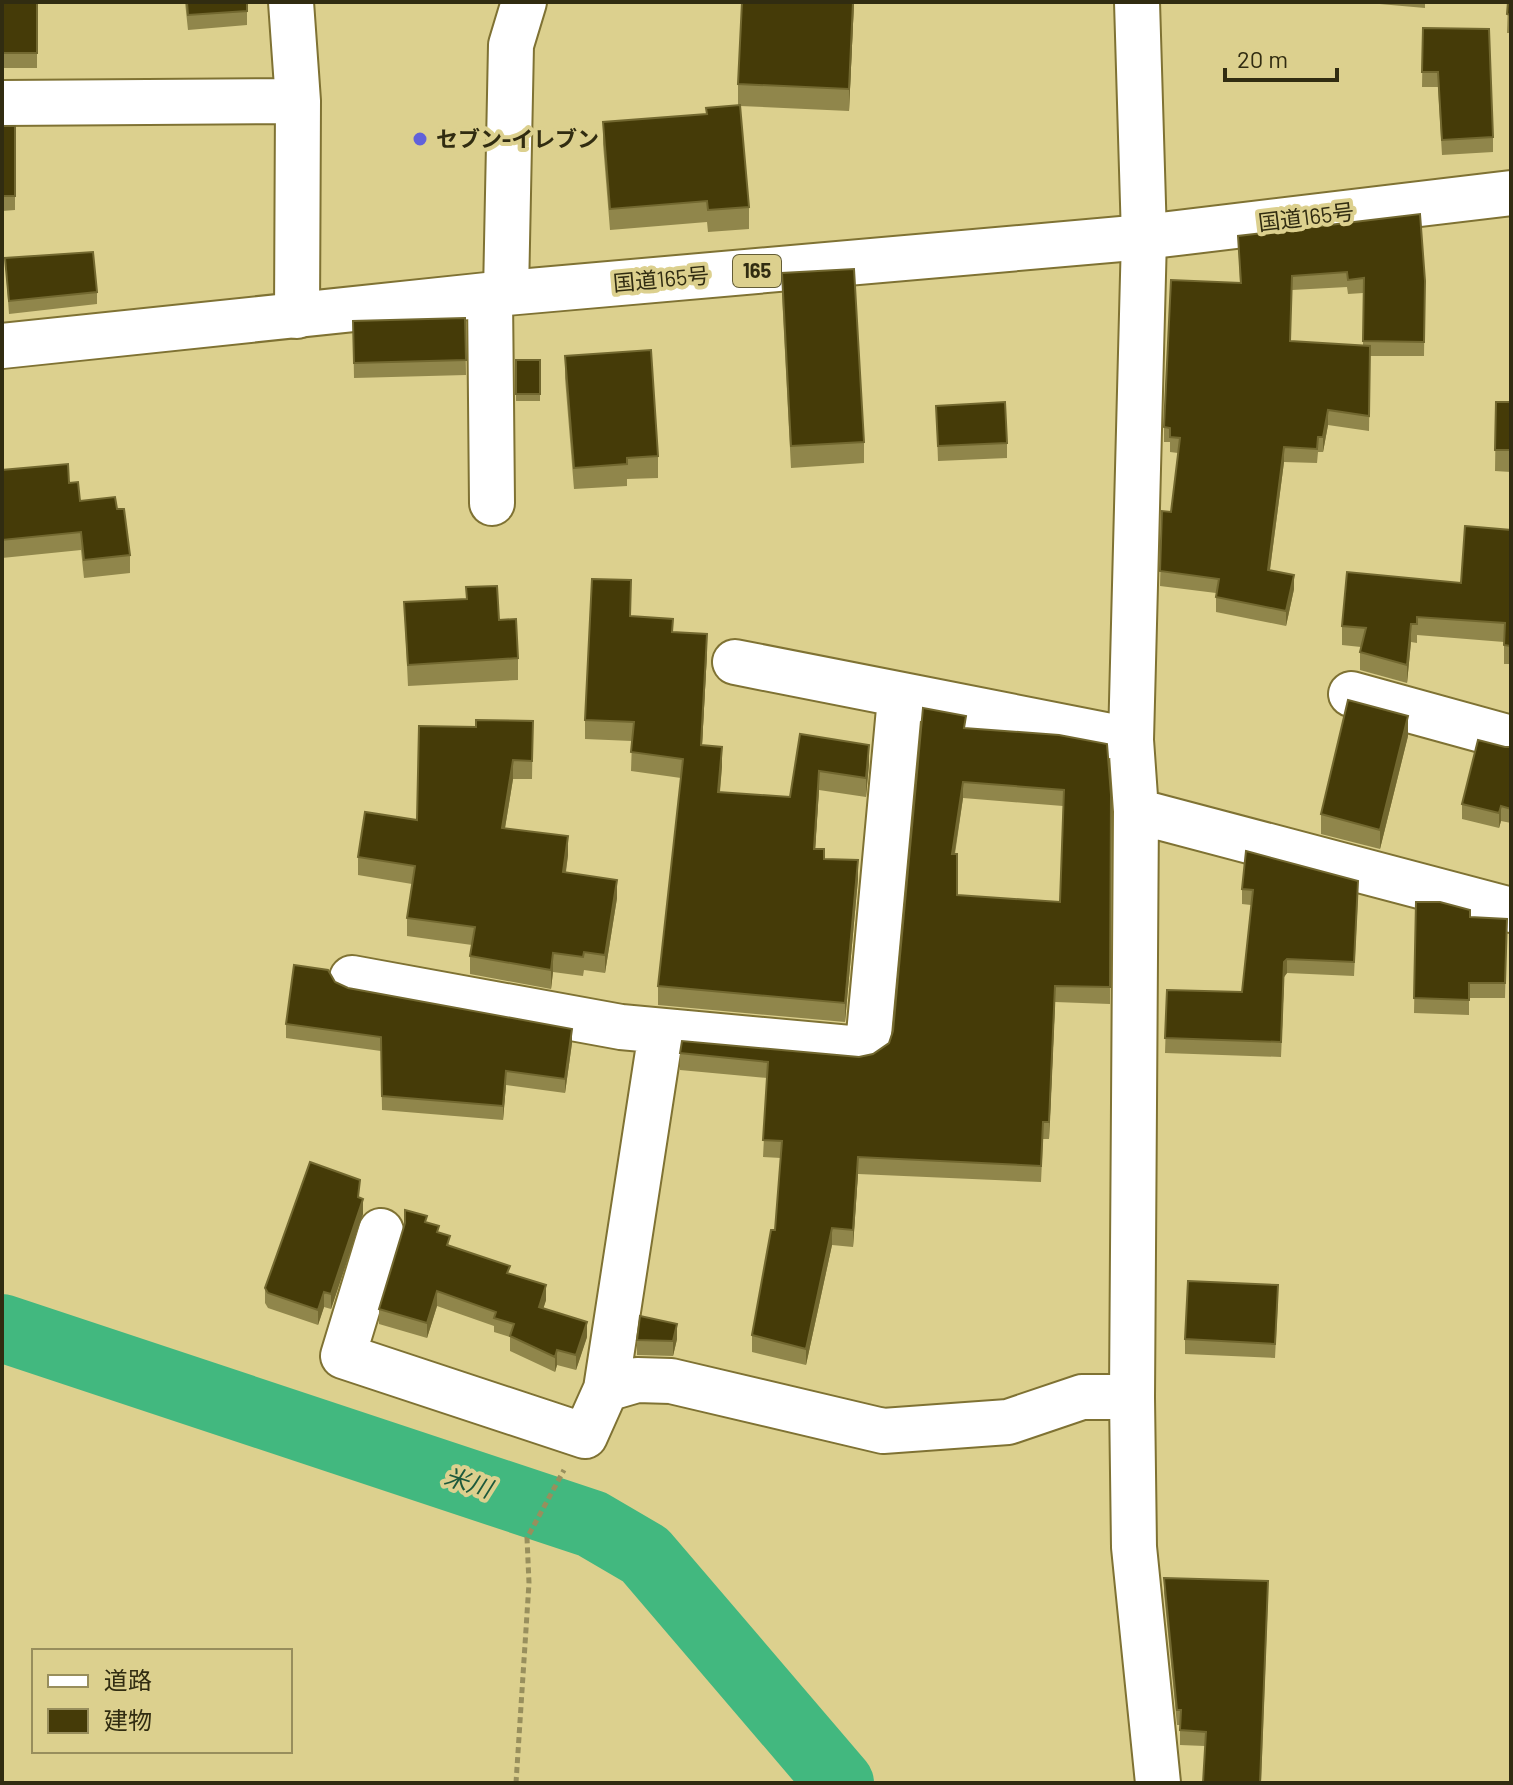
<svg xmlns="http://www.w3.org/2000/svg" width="1513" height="1785" viewBox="0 0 1513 1785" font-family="Barlow,'Noto Sans JP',sans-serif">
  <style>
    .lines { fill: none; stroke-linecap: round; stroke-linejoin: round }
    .river { stroke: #42b87f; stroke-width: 68 }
    .minor-casing { stroke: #7f7233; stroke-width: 48 }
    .highway-casing { stroke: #7f7233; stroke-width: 48 }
    .path { stroke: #988f5d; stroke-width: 5; stroke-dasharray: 6 4; stroke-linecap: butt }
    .minor { stroke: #fff; stroke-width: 44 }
    .highway { stroke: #fff; stroke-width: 44 }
    .wall { fill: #90864b; fill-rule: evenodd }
    .shaded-wall { fill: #726830 }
    .building { fill: #453b08; stroke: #726830; stroke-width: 2; fill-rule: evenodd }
    .poi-dot { fill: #6161da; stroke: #dcd08e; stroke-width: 3 }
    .labels { text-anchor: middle; stroke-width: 8; stroke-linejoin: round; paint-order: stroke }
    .shield { fill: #dcd08e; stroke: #645d36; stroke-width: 2 }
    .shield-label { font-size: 20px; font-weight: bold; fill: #312c11 }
    .poi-label { font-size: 22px; font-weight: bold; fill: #312c11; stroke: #dcd08e; text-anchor: start }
    .street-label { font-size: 22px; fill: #312c11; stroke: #dcd08e }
    .water-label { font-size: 24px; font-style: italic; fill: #1d593c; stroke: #dcd08e }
  </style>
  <rect width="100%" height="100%" fill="#dcd08e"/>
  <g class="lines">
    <!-- river -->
    <path class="river" d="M2,1328L592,1524L645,1555L840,1783"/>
    <defs>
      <path id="minor" d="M291,2L298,101L297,316
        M1137,2L1144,237L1131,740L1136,811L1132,1397L1134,1547L1158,1783
        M2,103L298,101
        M506,293L511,45L524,2
        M490,296L492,503
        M735,662L1131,740
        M1351,694L1511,738
        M1136,811L1511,910
        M352,978L621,1027L861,1049L868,1045L900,698
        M381,1231L343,1356L585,1436L606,1389L637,1380L671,1381L883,1431L1008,1422L1082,1397H1132
        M606,1389L661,1032"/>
      <path id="highway" d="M2,346L506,293L1144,237L1511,193"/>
    </defs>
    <!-- minor casing -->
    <use href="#minor" class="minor-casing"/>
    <!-- highway casing -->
    <use href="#highway" class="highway-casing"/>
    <!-- path -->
    <path class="path" d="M516,1783L529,1583L527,1538L564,1470"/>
    <!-- minor -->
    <use href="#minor" class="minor"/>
    <!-- highway -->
    <use href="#highway" class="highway"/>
  </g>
  <!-- wall -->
  <path class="wall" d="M2,2H37V68H2Z
    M185,2H247V25L188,30Z
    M854,2L849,111L740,106L749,207V229L708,232L707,222L610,230L603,144V122L706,114L738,105V84Z
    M1357,2H1425V8Z
    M1508,2H1511V33H1507Z
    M1423,28L1493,137V152L1442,155L1438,87H1422Z
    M2,126H15V210L2,211Z
    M1238,236L1425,281L1424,356H1370L1369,431L1328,425L1323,452H1318L1317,463L1284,462L1270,570L1294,589L1286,626L1216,612V593L1160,586L1162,511L1171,512L1178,453L1170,452V442H1164V427L1240,283ZM1347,287L1348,294L1363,293V346L1290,341L1292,290Z
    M5,258L97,292V304L9,314Z
    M782,273L864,442V463L791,468L782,295Z
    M465,318L466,375L354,378L353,321Z
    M565,356L658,456V478L627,479V486L574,489L565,378Z
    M516,360H540V401H516Z
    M1496,402H1511V472L1495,471Z
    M936,406L1007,443V458L938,461Z
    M2,470L69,483L80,501L117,509L130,555V573L84,578L81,550L2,558Z
    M1511,530V664H1504V642L1417,635V643L1411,642L1407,683L1360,670V652L1361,647L1342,645V626L1461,583Z
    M466,587L499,620L518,658V680L408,686L404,602L466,599Z
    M631,616L673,632L707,653L702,745L722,766L720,792L790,797L800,734L869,764L866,797L819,790L815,849L824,859L858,879L845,1022L658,1005V986L681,778L631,771L632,741L585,739V720Z
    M533,721L532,779H513L505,828L568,855L566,872L617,898L605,973L584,970L583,976L553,972L551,989L470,974V956L472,945L407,936V918L412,884L358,875V857L417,820L476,727Z
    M966,728L1111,795L1110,1004L1055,1002L1049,1139H1043L1041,1182L858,1174L853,1247L832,1245L806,1365L752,1352V1335L775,1230L781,1158L763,1157L767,1078L680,1070V1053L859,1057L873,1054L889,1043L893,1031ZM963,798L1063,806L1060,902L957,895L955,854Z
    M1408,736L1380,849L1321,834V814Z
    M1505,747H1511V823L1501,821L1499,828L1462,819V804Z
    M1242,889L1358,896L1354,976L1287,973L1284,977L1281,1057L1165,1053L1167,990L1242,992L1251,905L1242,904Z
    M1416,902L1470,917L1507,919L1505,998H1469V1015L1414,1013Z
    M335,982L348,988L572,1043L565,1093L506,1085L503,1120L382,1110L381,1051L286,1038V1024Z
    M360,1198L363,1214L331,1309L324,1307L318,1325L268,1308L265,1303V1288Z
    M427,1223L439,1233L450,1246L510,1274L546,1300L543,1309L587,1337L576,1370L557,1365L555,1372L510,1351V1337L494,1332V1326L437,1306L427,1338L379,1324V1309Z
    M1278,1300L1275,1358L1185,1354V1339Z
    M677,1339L673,1356L637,1355V1340Z
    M1164,1578L1268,1596L1261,1783H1203L1205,1746L1180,1745V1725H1177L1164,1593Z"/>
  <!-- shaded-wall -->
  <path class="shaded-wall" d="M853,2H854L849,111V89Z
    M1328,410V425L1323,452V437Z
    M1284,447V462L1268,584V570Z
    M1294,575V589L1286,626V611Z
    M1411,624V642L1407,683V665Z
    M707,634V653L701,764V745Z
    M1408,716V736L1380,849V830Z
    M869,745V764L866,797V778Z
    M722,747V766L718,811V792Z
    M513,760V779L502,846V828Z
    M819,771V790L814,868V849Z
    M963,782V798L952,870V854Z
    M1501,806V821L1499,828V813Z
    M568,836V855L563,890V872Z
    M858,860V879L845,1022V1003Z
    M617,880V898L605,973V955Z
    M553,953V972L551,989V970Z
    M1287,959V973L1284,977L1281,1057L1284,962Z
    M1055,986V1002L1049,1139V1122Z
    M572,1029V1043L565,1093V1079Z
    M506,1071V1085L503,1120V1106Z
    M858,1157V1174L853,1247V1230Z
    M363,1199V1214L331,1309V1294Z
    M832,1228V1245L806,1365V1349Z
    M546,1285V1300L539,1322V1307Z
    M437,1291V1306L427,1338V1323Z
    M324,1292V1307L318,1325V1310Z
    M587,1322V1337L576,1370V1355Z
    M677,1324V1339L673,1356V1341Z
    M557,1350V1365L555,1372V1357Z"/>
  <!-- building -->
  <path class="building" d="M2,2H37V53H2Z
    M187,2H247V11L188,15Z
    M742,2H853L849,89L738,84Z
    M1508,2H1511V15L1507,14Z
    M1423,28L1489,29L1493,137L1442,140L1438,72H1422Z
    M740,105L749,207L708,210L707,201L610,209L603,122L707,114L706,108Z
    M2,126H15V196H2Z
    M1420,214L1425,281L1424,342L1363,341L1364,278L1348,280L1347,272L1292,276L1290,341L1370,346L1369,416L1328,410L1323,437H1318L1317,449L1284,447L1268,570L1294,575L1286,611L1216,597L1219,579L1160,571L1162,511L1171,512L1180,438L1170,437V428L1164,427L1171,280L1241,283L1238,236Z
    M93,252L97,292L9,301L5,258Z
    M854,269L864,442L791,446L782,273Z
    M465,318L466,360L354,363L353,321Z
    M651,350L658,456L627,458V464L574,468L565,356Z
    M516,360H540V394H516Z
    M1005,402L1007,443L938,446L936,406Z
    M1496,402H1511V450H1495Z
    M68,464L69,483L78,482L80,501L115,497L117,509H124L130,555L84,560L81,532L2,540V470Z
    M1465,526L1511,530V646L1504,645L1505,623L1417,617V624H1411L1407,665L1360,652L1366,628L1342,626L1347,572L1461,583Z
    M592,579L631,580L630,616L673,619L672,632L707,634L701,745L722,747L718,792L790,797L800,734L869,745L866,778L819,771L814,849H824V859L858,860L845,1003L658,986L683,759L631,752L634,722L585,720Z
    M497,586L499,620L516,619L518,658L408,665L404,602L467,599L466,587Z
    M1348,700L1408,716L1380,830L1321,814Z
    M923,708L966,716L964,728L1059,735L1107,744L1111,795L1110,987L1055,986L1049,1122H1043L1041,1166L858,1157L853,1230L832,1228L806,1349L752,1335L771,1230H775L782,1141L763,1140L768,1062L680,1053L682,1041L859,1057L873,1054L889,1043L893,1031ZM963,782L1064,790L1060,902L957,895V854H952Z
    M476,720L533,721L532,761L513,760L502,828L568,836L563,872L617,880L605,955L584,952L583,957L553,953L551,970L470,956L475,927L407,918L415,866L358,857L365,812L417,820L419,726L476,727Z
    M1478,740L1505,747H1511V809L1501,806L1499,813L1462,804Z
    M1246,851L1358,881L1354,962L1287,959L1284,962L1281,1042L1165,1038L1167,990L1242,992L1253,890L1242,889Z
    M1416,902H1440L1470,910V917L1507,919L1505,983H1469V1000L1414,998Z
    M294,965L328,970L335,982L348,988L572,1029L565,1079L506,1071L503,1106L382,1096L381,1037L286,1024Z
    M310,1162L360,1180L358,1197L363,1199L331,1294L324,1292L318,1310L268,1293L265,1288Z
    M405,1210L427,1216L425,1222L439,1226L437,1232L450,1236L447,1245L510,1266L507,1273L546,1285L539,1307L587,1322L576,1355L557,1350L555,1357L510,1336L514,1324L494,1318L496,1312L437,1291L427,1323L379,1309L405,1223Z
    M1188,1281L1278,1285L1275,1344L1185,1339Z
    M640,1316L677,1324L673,1341L637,1340Z
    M1164,1578L1268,1581L1260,1783H1203L1206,1732L1180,1730L1181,1710H1177Z"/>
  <!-- markers -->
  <circle class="poi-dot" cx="420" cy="139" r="8"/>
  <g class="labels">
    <!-- shield labels -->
    <rect class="shield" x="733" y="255" width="48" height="32" rx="6"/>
    <g class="shield-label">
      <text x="757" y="278">165</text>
    </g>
    <!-- poi labels -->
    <g class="poi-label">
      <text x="436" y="147">セブン-イレブン</text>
    </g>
    <!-- street labels -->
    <g class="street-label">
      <text transform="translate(1306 217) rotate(-7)" y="8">国道165号</text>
      <text transform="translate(661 279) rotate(-5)" y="8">国道165号</text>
    </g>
    <!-- water labels -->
    <g class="water-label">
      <text transform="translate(468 1483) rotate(18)" y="8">米川</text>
    </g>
  </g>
  <!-- border -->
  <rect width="1513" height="1785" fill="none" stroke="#312c11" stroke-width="8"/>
  <!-- legend -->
  <rect x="32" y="1649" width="260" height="104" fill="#dcd08e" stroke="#988e5c" stroke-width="2"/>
  <rect x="48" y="1675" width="40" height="12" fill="#ffffff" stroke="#988e5c" stroke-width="2"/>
  <text x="104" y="1689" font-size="24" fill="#312c11">道路</text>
  <rect x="48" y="1709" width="40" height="24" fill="#453b08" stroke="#988e5c" stroke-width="2"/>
  <text x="104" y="1729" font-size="24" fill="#312c11">建物</text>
  <!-- scale -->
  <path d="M1225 68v12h112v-12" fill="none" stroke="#312c11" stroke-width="4"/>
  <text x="1237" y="68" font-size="24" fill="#312c11" stroke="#dcd08e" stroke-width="6" paint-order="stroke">20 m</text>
</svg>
